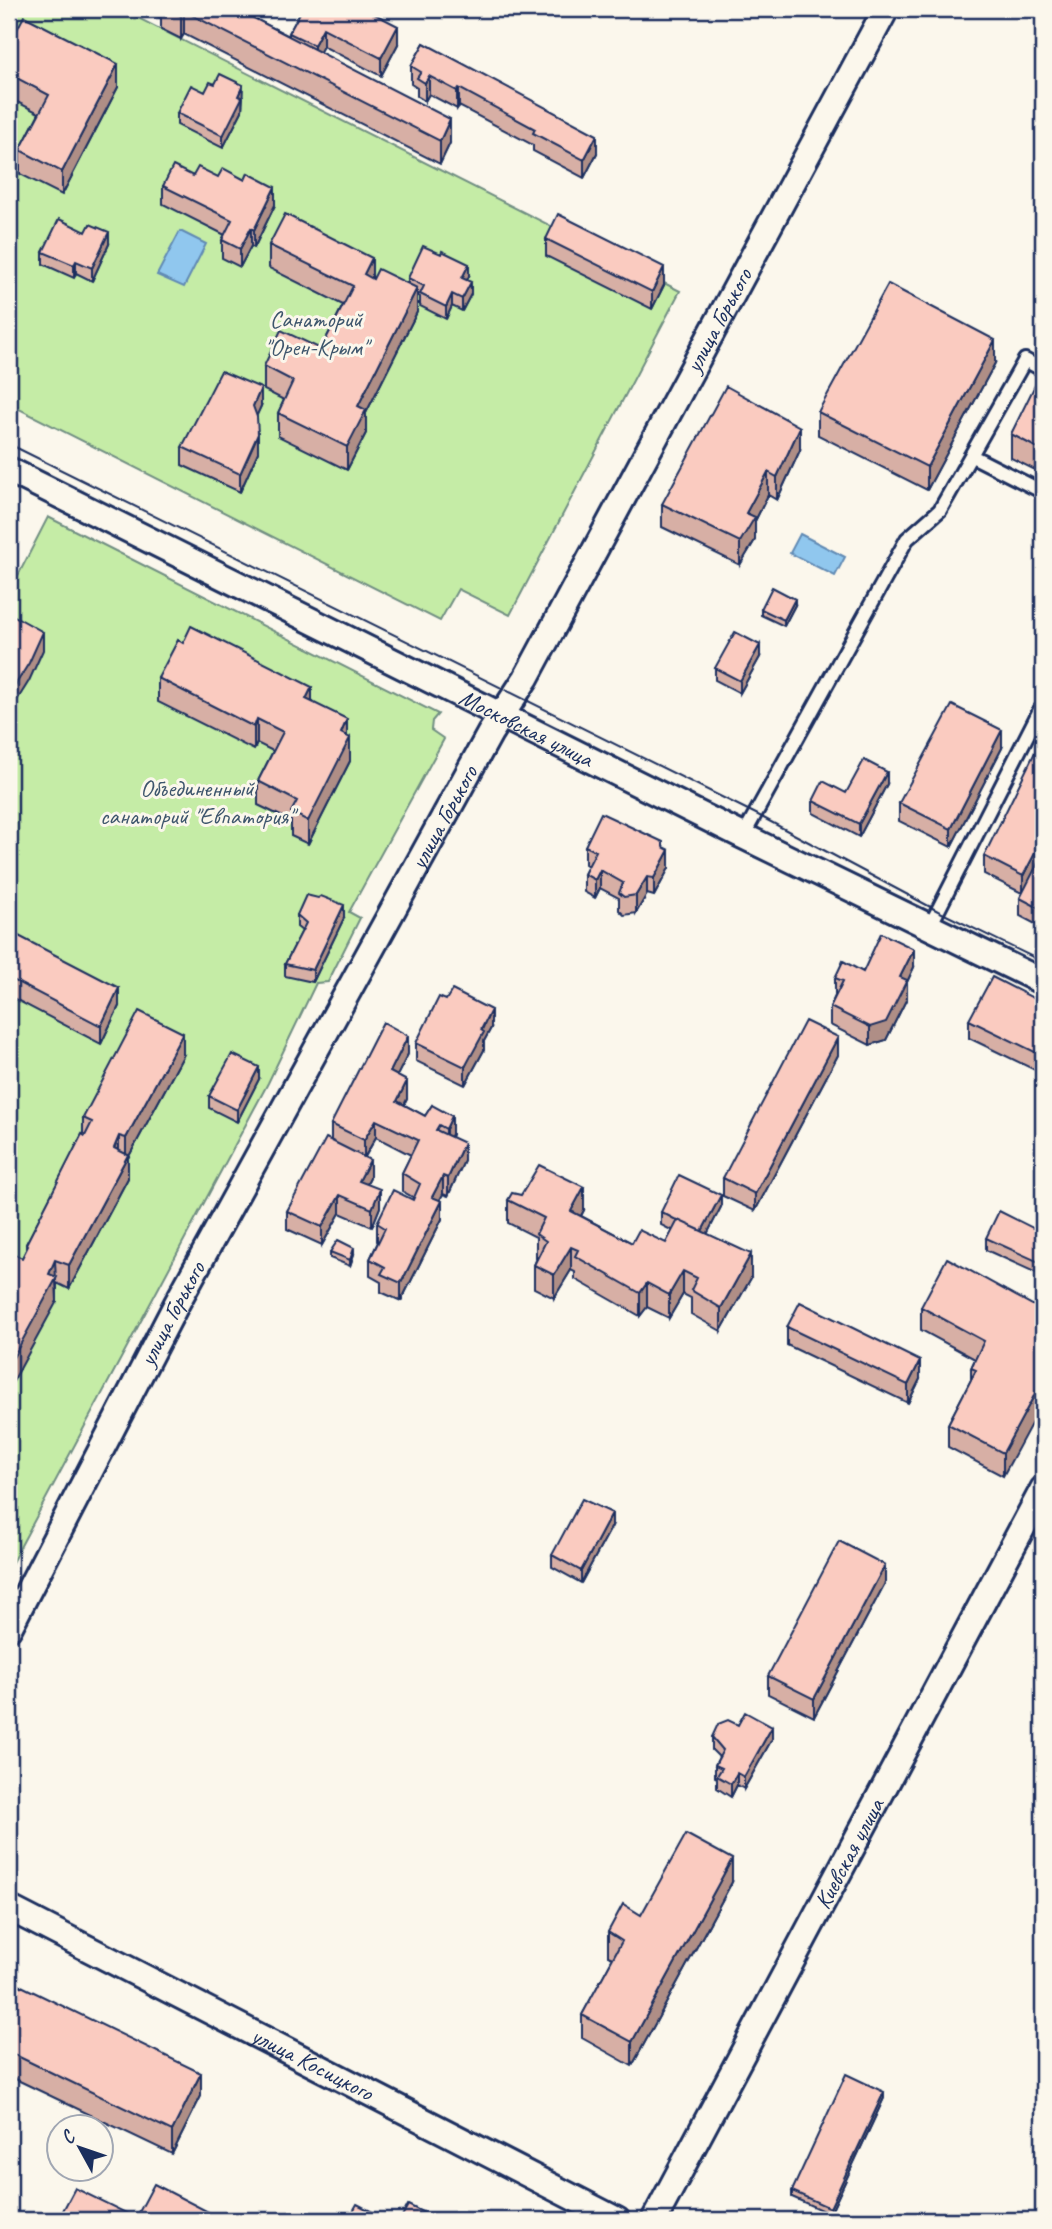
<svg xmlns="http://www.w3.org/2000/svg" width="1052" height="2229" viewBox="0 0 1052 2229" font-family="Caveat,sans-serif">
  <style>
    .green { fill: #c5eca6; stroke: #708e82; stroke-width: 2 }
    .water { fill: #90c7ee; stroke: #618ab4; stroke-width: 2 }
    .lines { fill: none; stroke-linecap: round; stroke-linejoin: round }
    .lane-casing { stroke: #1b2f5e; stroke-width: 18 }
    .street-casing { stroke: #1b2f5e; stroke-width: 30 }
    .lane { stroke: #fbf7ec; stroke-width: 12 }
    .street { stroke: #fbf7ec; stroke-width: 24 }
    .tram { stroke: #1b2f5e; stroke-width: 2 }
    .wall { fill: #d7afa5; stroke: #1b2f5e; stroke-width: 2 }
    .shaded-wall { fill: #af8e86; stroke: #1b2f5e; stroke-width: 2 }
    .building { fill: #facbc0; stroke: #1b2f5e; stroke-width: 2 }
    .labels { text-anchor: middle; stroke-width: 6; stroke-linejoin: round; paint-order: stroke }
    .park-label { font-size: 24px; fill: #3d556c; stroke: #fbf7ec }
    .street-label { font-size: 24px; fill: #1b2f5e; stroke: #fbf7ec }
  </style>
  <rect width="100%" height="100%" fill="#fbf7ec"/>
  <filter id="ink" filterUnits="userSpaceOnUse"><feTurbulence type="fractalNoise" baseFrequency=".0143" numOctaves="2"/><feDisplacementMap in="SourceGraphic" scale="14" xChannelSelector="R" yChannelSelector="G"/><feConvolveMatrix kernelMatrix="1 2 1 2 8 2 1 2 1" color-interpolation-filters="sRGB"/></filter>
  <g filter="url(#ink)">
    <!-- green -->
    <path class="green" d="M9,9H124V11L680,291L510,615L458,589L440,621L9,404Z
      M48,517L438,714L432,721L431,730L444,739L349,912L360,918L328,982L316,983L268,1083L9,1568V593Z"/>
    <!-- water -->
    <path class="water" d="M180,231L206,244L184,287L157,275Z
      M800,534L845,557L835,576L790,553Z"/>
    <g class="lines">
      <defs>
        <path id="lane" d="M972,456L1043,492
          M743,836L907,539L940,510L1025,360L1043,370
          M930,926L1040,710"/>
        <g id="street">
          <path id="s1" d="M9,470L743,836L1043,982"/>
          <path id="s2" d="M9,1628L177,1303L490,733L526,678L886,9"/>
          <path id="s3" d="M9,1908L617,2220"/>
          <path id="s4" d="M654,2220L1043,1489"/>
        </g>
      </defs>
      <!-- lane casing -->
      <use href="#lane" class="lane-casing"/>
      <!-- street casing -->
      <use href="#street" class="street-casing"/>
      <!-- lane -->
      <use href="#lane" class="lane"/>
      <!-- street -->
      <use href="#street" class="street"/>
      <!-- tram -->
      <path class="tram" d="M9,444L756,814L938,911L1043,962"/>
    </g>
    <!-- wall -->
    <path class="wall" d="M141,9H236L289,36V33L302,9L398,44L381,76L323,46L319,52L450,143L440,164L184,34L181,39L161,29V18Z
      M424,43L597,153L584,178L533,151V145L459,106L457,109L429,94L425,101L417,96V88L411,84V66Z
      M9,45L118,87L62,195L20,174V150L39,113L9,98Z
      M205,92L243,97L242,111L223,148L177,125V113Z
      M193,176L245,180L275,205L254,248L251,246L240,267L222,258V240L225,235L163,204V186Z
      M546,239L664,285L652,309L546,256Z
      M109,244L92,281L76,273L74,278L43,264V252Z
      M269,245L372,279L408,284V278L469,276L467,280L471,294L462,311L452,306L446,319L420,306V297L417,295V312L366,413V433L347,470L278,436V413L284,400L264,390V366L321,349L343,305L269,268Z
      M995,363L927,490L818,435V412Z
      M1043,379V474L1011,458V434Z
      M261,406L256,416L258,452L240,492L182,465V447Z
      M800,450L777,500L768,495L755,521V540L740,565L662,527V504Z
      M1043,558V579L1042,578V560Z
      M795,605L784,626L761,615V609Z
      M760,657L740,693L715,680V668Z
      M158,678L312,701L347,736L350,761L308,844L291,836V821L258,805V781L273,751L257,743L254,750L158,702Z
      M1002,748L951,847L899,821V803Z
      M1043,751V856L1041,859L1043,860V928L1020,916V898L1022,893L984,874V856Z
      M887,784L859,837L813,813V801Z
      M585,846L663,847L669,868L654,896L647,894L636,913L624,915L619,910V898L600,888L595,898L584,892V874L588,866L585,864Z
      M297,915L344,918L313,982L285,976V964L302,931L297,927Z
      M9,932L119,1006L101,1044L9,996Z
      M914,967L907,982V998L886,1040L870,1045L830,1025V1007L835,996V978Z
      M1043,1003V1074L969,1038V1020Z
      M491,1028L484,1041V1050L465,1085L416,1061V1043Z
      M408,1054L397,1075L407,1099L404,1105L425,1116L432,1105L452,1134L451,1137L464,1161L448,1196L443,1194L439,1200L442,1219L401,1301L381,1292V1282L370,1276V1259L378,1242L377,1241V1223L413,1200L414,1198L402,1191V1173L411,1155L376,1137L365,1157L370,1178L367,1184L380,1207L372,1227L340,1213L322,1245L287,1229V1211L331,1140V1124Z
      M838,1055L755,1211L723,1196V1178Z
      M183,1056L128,1158V1178L69,1289L57,1283V1301L22,1258L26,1250V1244L83,1134V1118Z
      M259,1079L237,1122L209,1108V1096Z
      M508,1200L584,1210L581,1216L632,1243H666L673,1231L661,1225V1212L721,1207L707,1234L751,1278L721,1331L691,1314V1298L683,1294L669,1318L647,1307L640,1316L575,1279V1272L571,1270L554,1298L534,1288V1265L537,1258H536V1237L508,1223Z
      M1043,1233L1041,1275L986,1250V1238Z
      M330,1252L354,1254L350,1266L330,1258Z
      M1034,1306L1003,1476L948,1447V1424L971,1380V1368L975,1359L921,1330V1307Z
      M787,1327L920,1379L908,1403L787,1345Z
      M612,1526L581,1583L552,1567V1555Z
      M885,1583L814,1717L768,1694V1676Z
      M738,1725L772,1739L744,1789L737,1785L731,1797L717,1788V1778L715,1777V1765L719,1757L712,1750V1737Z
      M732,1882L632,2066L582,2038V2015L613,1958L608,1956V1932L641,1915Z
      M9,1980L201,2096L172,2154L9,2076Z
      M884,2098L830,2214L792,2197V2191Z"/>
    <!-- shaded-wall -->
    <path class="shaded-wall" d="M184,11V34L181,39V16Z
      M398,26V44L381,76V58Z
      M323,28V46L314,63V45Z
      M118,64V87L62,195V172Z
      M429,76V94L425,101V83Z
      M243,85L242,111L223,148V136L238,96Z
      M459,88V106L457,109V91Z
      M450,119V143L440,164V141Z
      M597,135V153L584,178V160Z
      M275,187V205L254,248V230Z
      M251,228V246L240,267V249Z
      M109,232V244L92,281V268Z
      M372,258V281L364,274Z
      M76,261V273L74,278V265Z
      M469,264V276L462,290V278Z
      M664,267V285L652,309V292Z
      M471,282V294L462,311V299Z
      M417,288V312L366,413V433L347,470V447L358,406Z
      M452,294V306L446,319V307Z
      M995,340V363L927,490V467Z
      M261,388V406L253,424V406Z
      M800,427V450L777,500V477Z
      M258,434V452L240,492V474Z
      M768,472V495L755,521V540L740,565V542L746,513Z
      M795,599V605L784,626V620Z
      M43,632V650L29,681L9,713V695Z
      M760,645V657L740,693V681Z
      M312,687V711L306,699Z
      M257,719V743L254,750V727Z
      M347,719V742L350,738V761L308,844V821L341,733Z
      M1002,730V748L951,847V829Z
      M887,772V784L859,837V824Z
      M1043,838V856L1023,894V876Z
      M669,850V868L654,896V878Z
      M600,870V888L595,898V880Z
      M647,877V894L636,913V895Z
      M344,905V918L313,982V970Z
      M914,949V967L907,982V998L886,1040L870,1045V1027L900,977Z
      M119,988V1006L101,1044V1026Z
      M491,1010V1028L484,1041V1050L465,1085V1067Z
      M183,1033V1056L128,1158V1178L69,1289V1265L126,1159V1138Z
      M408,1036V1054L390,1090V1072Z
      M838,1037V1055L755,1211V1194Z
      M259,1067V1079L237,1122V1110Z
      M407,1081V1099L397,1119V1101Z
      M452,1116V1134L446,1147V1129Z
      M376,1120V1137L364,1158V1140Z
      M119,1136V1160L114,1148Z
      M464,1143V1161L448,1196V1178Z
      M370,1160V1178L359,1199V1181Z
      M443,1176V1194L432,1215V1197Z
      M584,1187V1210L571,1234V1211Z
      M380,1189V1207L372,1227V1209Z
      M340,1195V1213L322,1245V1227Z
      M721,1195V1207L701,1246V1233Z
      M442,1201V1219L401,1301V1283Z
      M571,1247V1270L554,1298V1275Z
      M354,1248V1254L350,1266V1260Z
      M751,1254V1278L721,1331V1308Z
      M1043,1257V1269L1041,1275V1263Z
      M55,1260L57,1301L9,1389V1365Z
      M683,1271V1294L669,1318V1295Z
      M647,1283V1307L640,1316V1293Z
      M920,1361V1379L908,1403V1385Z
      M1043,1379V1402L1003,1476V1453Z
      M612,1513V1526L581,1583V1571Z
      M885,1565V1583L814,1717V1699Z
      M772,1727V1739L744,1789V1777Z
      M737,1773V1785L731,1797V1784Z
      M732,1859V1882L632,2066V2042Z
      M201,2073V2096L172,2154V2131Z
      M884,2092V2098L830,2214V2208Z"/>
    <!-- building -->
    <path class="building" d="M167,9H236L450,119L440,141L184,11L181,16Z
      M302,9H365L398,26L381,58L323,28L314,45L289,33Z
      M24,16L118,64L62,172L20,150L49,95L9,74V45Z
      M424,43L597,135L584,160L533,133L535,129L459,88L457,91L429,76L425,83L417,78L421,72L411,66Z
      M220,74L243,85L238,96L242,98L223,136L177,113L191,85L205,92L210,82L215,84Z
      M173,166L193,176L198,167L218,177L223,168L245,180L248,173L275,187L254,230L251,228L240,249L222,240L232,220L163,186Z
      M285,214L372,258L364,274L373,279L378,269L417,288L358,406L366,410L347,447L278,413L293,381L264,366L281,330L321,349L353,286L269,245Z
      M558,214L664,267L652,292L546,239Z
      M59,219L86,232L90,224L109,232L92,268L76,261L74,265L43,252Z
      M423,246L441,254L442,251L469,264L462,278L471,282L462,299L452,294L446,307L420,294L424,286L408,278Z
      M888,284L995,340L927,467L818,412Z
      M221,371L261,388L253,406L257,417L258,434L240,474L182,447Z
      M1039,377L1043,379V451L1011,434Z
      M726,386L800,427L777,477L768,472L746,513L755,517L740,542L662,504Z
      M772,587L795,599L784,620L761,609Z
      M9,613L43,632L29,663L9,695Z
      M191,626L312,687L306,699L347,719L341,733L350,738L308,821L291,812L297,801L258,781L283,732L257,719L254,727L158,678L178,640L183,643Z
      M735,632L760,645L740,681L715,668Z
      M952,705L1002,730L951,829L899,803Z
      M1037,748L1043,751V838L1023,876L984,856Z
      M864,760L887,772L859,824L813,801L823,781L846,793Z
      M601,813L663,842V847L669,850L654,878L647,877L636,895L624,897L619,893L623,883L600,870L595,880L584,874L596,851L585,846Z
      M1040,859L1043,860V910L1020,898Z
      M306,895L318,898L321,896L344,905L313,970L285,964L306,923L297,915Z
      M9,931L119,988L101,1026L9,978Z
      M881,933L914,949L900,977L907,980L886,1022L870,1027L830,1007L843,981L835,978L843,961L863,972Z
      M992,977L1043,1003V1056L969,1020Z
      M452,990L491,1010L481,1030L484,1032L465,1067L416,1043L439,997L446,1000Z
      M139,1011L183,1033L126,1138L119,1136L114,1148L128,1155L69,1265L55,1260L49,1274L57,1277L9,1365V1263L14,1254L22,1258L28,1246L26,1244L82,1134L85,1136L92,1122L83,1118Z
      M805,1021L838,1037L755,1194L723,1178Z
      M383,1022L408,1036L390,1072L407,1081L397,1101L425,1116L432,1105L452,1116L446,1129L439,1125L436,1130L464,1143L448,1178L443,1176L432,1197L442,1201L401,1283L381,1274L385,1267L370,1259L385,1228L377,1223L393,1190L413,1200L420,1184L402,1173L418,1140L376,1120L364,1140L331,1124Z
      M232,1054L259,1067L237,1110L209,1096Z
      M326,1138L370,1160L359,1181L380,1189L372,1209L340,1195L322,1227L287,1211Z
      M539,1165L584,1187L571,1211L632,1243L639,1230L666,1243L678,1220L751,1254L721,1308L691,1290L697,1278L683,1271L669,1295L647,1283L640,1293L575,1256L578,1250L571,1247L554,1275L534,1265L546,1241L536,1234L544,1218L508,1200L512,1193L521,1195Z
      M679,1175L721,1195L702,1231L678,1220V1221L661,1212Z
      M999,1211L1043,1233V1257L1041,1263L986,1238Z
      M338,1240L354,1248L350,1260L330,1252Z
      M947,1258L1034,1306L1043,1289V1379L1003,1453L948,1424L976,1370L971,1368L984,1341L921,1307Z
      M800,1302L920,1361L908,1385L787,1327Z
      M582,1499L612,1513L581,1571L552,1555Z
      M839,1541L885,1565L814,1699L768,1676Z
      M745,1712L772,1727L744,1777L737,1773L731,1784L717,1776L722,1768L715,1765L723,1750L712,1737L718,1724L728,1720L738,1725Z
      M686,1834L732,1859L632,2042L582,2015L622,1941L608,1932L623,1904L641,1915Z
      M9,1980L201,2073L172,2131L9,2052Z
      M846,2074L884,2092L830,2208L792,2191Z
      M154,2184L222,2219L221,2220H58L75,2188L136,2218Z
      M357,2204L388,2220H348Z
      M408,2205L438,2220L442,2217L447,2220H400Z"/>
  </g>
  <g class="labels">
    <!-- park labels -->
    <g class="park-label">
      <text x="316" y="327">Санаторий<tspan x="316" dy="28">"Орен-Крым"</tspan></text>
      <text x="197" y="796">Объединенный<tspan x="197" dy="28">санаторий "Евпатория"</tspan></text>
    </g>
    <!-- street labels -->
    <g class="street-label">
      <text dy="8" stroke="none"><textPath href="#s2" startOffset="1488">улица Горького</textPath></text>
      <text dy="8" stroke="none"><textPath href="#s1" startOffset="578">Московская улица</textPath></text>
      <text dy="8" stroke="none"><textPath href="#s2" startOffset="920">улица Горького</textPath></text>
      <text dy="8" stroke="none"><textPath href="#s2" startOffset="354">улица Горького</textPath></text>
      <text dy="8" stroke="none"><textPath href="#s4" startOffset="415">Киевская улица</textPath></text>
      <text dy="8" stroke="none"><textPath href="#s3" startOffset="341">улица Косицкого</textPath></text>
    </g>
  </g>
  <!-- margin -->
  <rect width="1052" height="2229" fill="none" stroke="#fbf7ec" stroke-width="35"/>
  <rect x="18" y="18" width="1017" height="2194" fill="none" stroke="#1b2f5e" stroke-width="2.5" filter="url(#ink)"/>
  <!-- north arrow -->
  <g transform="translate(80 2148) rotate(310)"><circle r="33" fill="#fbf7ec" stroke="#a1a7b3" stroke-width="2"/>
  <path d="M0-5L12 26L0 18L-12 26Z" fill="#1b2f5e"/>
  <text y="-10" font-size="19" font-weight="bold" text-anchor="middle" fill="#1b2f5e">С</text>
  </g>
</svg>
